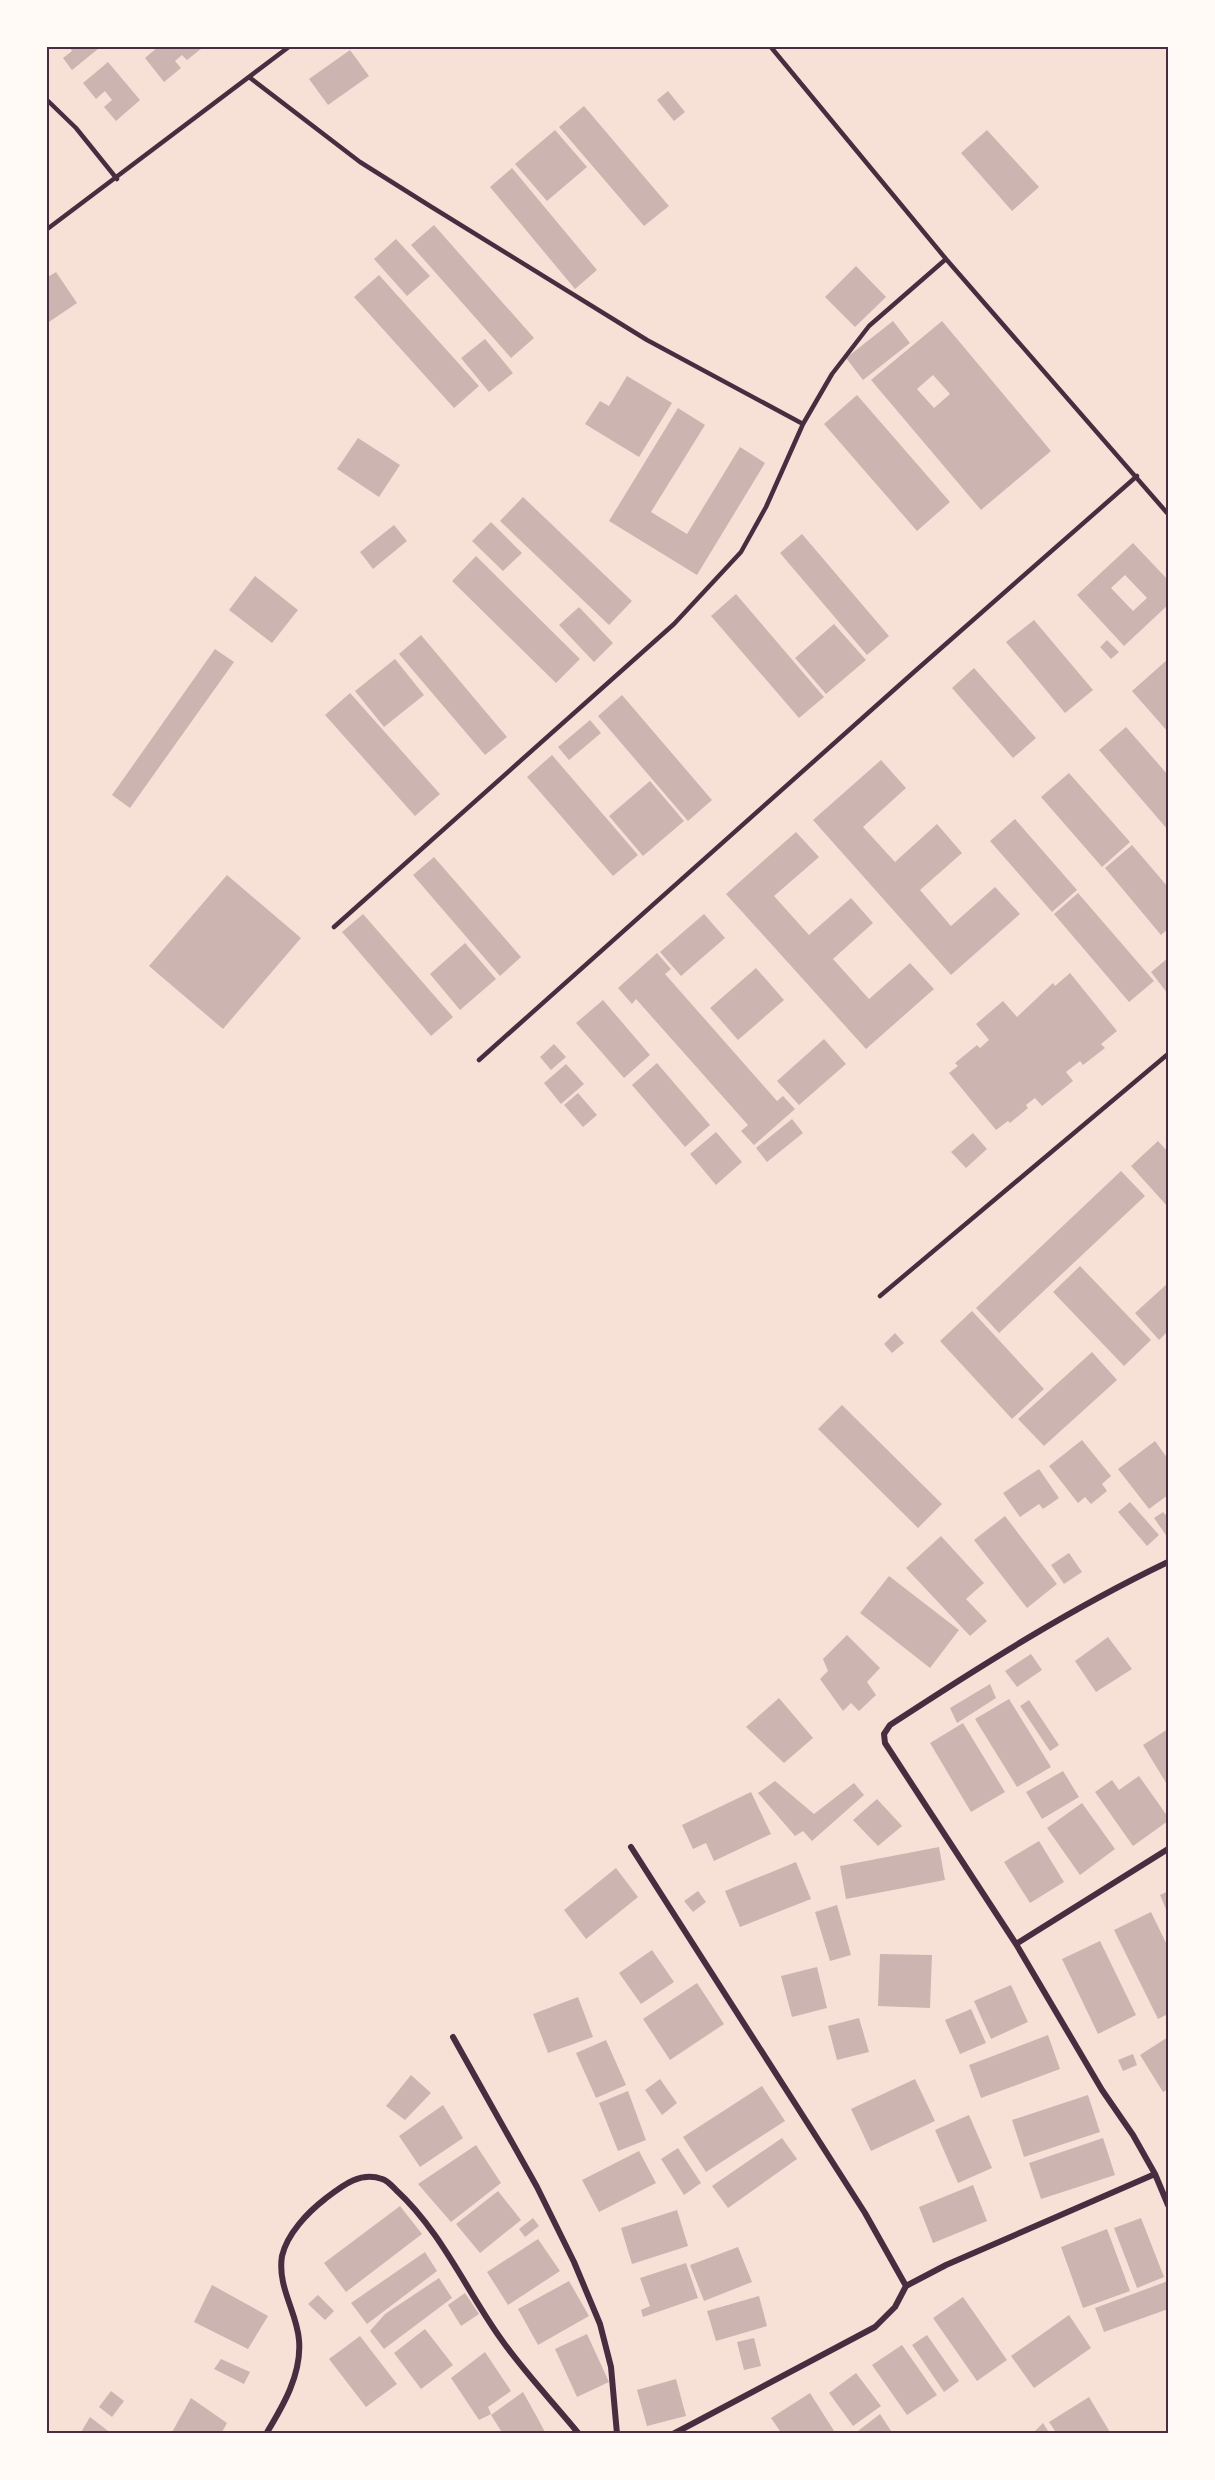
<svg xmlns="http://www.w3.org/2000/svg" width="1215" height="2480" viewBox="0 0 1215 2480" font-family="Overpass,sans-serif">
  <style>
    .building { fill: #ccb4b1; fill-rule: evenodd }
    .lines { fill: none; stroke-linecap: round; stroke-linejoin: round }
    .service { stroke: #4a2c40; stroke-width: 4.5 }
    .minor { stroke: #4a2c40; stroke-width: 6 }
    .neatline { fill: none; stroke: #4a2c40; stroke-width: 2 }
  </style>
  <rect width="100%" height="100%" fill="#f7e1d7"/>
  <!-- building -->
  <path class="building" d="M69,46H96L98,49L72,70L63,58L72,51Z
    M159,46H201L202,48L187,60L182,55L175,61L181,68L164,82L145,58Z
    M350,50L369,76L328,105L309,79Z
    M108,62L140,100L116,121L104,107L112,100L105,91L96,99L83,83Z
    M668,91L685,112L674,121L657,100Z
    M584,106L669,206L644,226L559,127Z
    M555,130L587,167L547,201L515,164Z
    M987,130L1039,187L1012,211L961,153Z
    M512,168L597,270L575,289L490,187Z
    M434,225L534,338L511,358L411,245Z
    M396,239L430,276L407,296L374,259Z
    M856,266L886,297L855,327L825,297Z
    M56,272L77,303L46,324V278Z
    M379,275L479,386L454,408L354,297Z
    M893,321L910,343L863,380L846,358Z
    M942,321L1051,451L981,510L871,380ZM933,375L950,394L934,408L917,389Z
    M485,339L513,373L489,392L461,358Z
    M627,376L672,403L639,457L585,424L600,401L609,406Z
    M857,395L950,502L917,531L824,424Z
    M678,408L705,425L651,512L687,534L740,447L765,463L697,575L609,521Z
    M358,438L400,465L379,497L337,469Z
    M523,497L632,601L609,625L500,521Z
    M491,522L522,553L503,571L472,541Z
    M394,525L407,541L373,569L360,552Z
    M802,534L889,636L867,655L780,553Z
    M1133,543L1168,580V605L1124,646L1077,595ZM1125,575L1147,598L1133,611L1111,588Z
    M476,556L580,659L556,683L452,581Z
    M255,576L298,610L272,643L229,610Z
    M736,594L824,697L799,718L711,616Z
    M579,607L613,643L594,662L559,625Z
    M1034,620L1093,690L1065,713L1006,642Z
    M834,624L866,660L826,694L795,658Z
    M421,635L507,737L485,755L399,654Z
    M1107,640L1119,652L1111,659L1100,647Z
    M215,649L234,662L130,808L112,795Z
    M395,659L424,695L384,727L355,691Z
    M1168,659V732L1132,691Z
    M974,668L1036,738L1013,758L952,688Z
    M350,693L440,794L415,816L325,715Z
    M622,695L712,800L688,821L598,716Z
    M590,720L601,733L569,760L558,747Z
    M1126,727L1168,775V830L1099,750Z
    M552,755L638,855L613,876L527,777Z
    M881,760L906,788L863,827L895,862L937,824L962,853L920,890L951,926L995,887L1020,914L951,975L813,820Z
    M1069,773L1130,842L1102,867L1041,797Z
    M650,781L684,821L643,856L609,816Z
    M1015,819L1077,890L1052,912L990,841Z
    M796,832L819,857L774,896L809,935L851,898L873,923L833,959L869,999L910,963L934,989L866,1049L726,894Z
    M1132,845L1168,887V929L1161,935L1105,868Z
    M434,857L521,957L500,976L413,875Z
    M227,875L301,938L223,1029L149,966Z
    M1078,893L1154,981L1129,1002L1054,914Z
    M363,914L453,1017L431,1036L342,932Z
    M704,914L725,938L681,976L660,952Z
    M465,943L496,979L460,1010L430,974Z
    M657,953L671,969L665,974L777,1101L783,1096L795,1109L754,1145L741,1131L748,1125L636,999L632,1004L618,988Z
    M1168,958V994L1151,972Z
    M756,968L784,1000L738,1040L710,1008Z
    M1070,973L1117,1031L1101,1044L1105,1048L1083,1065L1080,1061L1066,1072L1073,1081L1042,1106L1035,1098L1026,1105L1028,1108L1010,1123L1008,1121L996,1130L949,1073L958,1066L955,1063L977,1045L980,1048L989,1040L976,1024L1003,1001L1017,1017L1053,983L1055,986Z
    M603,1000L650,1055L624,1078L576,1023Z
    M824,1039L846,1064L799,1105L777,1081Z
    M554,1044L566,1057L551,1070L540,1057Z
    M657,1063L710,1125L685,1147L632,1085Z
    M566,1064L584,1084L561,1104L544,1083Z
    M578,1093L597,1115L583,1127L564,1105Z
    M792,1119L803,1133L767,1162L756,1148Z
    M716,1132L742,1162L716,1185L690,1154Z
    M973,1133L987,1149L966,1168L951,1152Z
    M1158,1141L1168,1152V1207L1131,1166Z
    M1121,1171L1145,1196L999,1333L976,1308Z
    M1080,1266L1151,1340L1124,1366L1053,1292Z
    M1168,1283V1331L1159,1340L1135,1313Z
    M972,1311L1044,1389L1012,1419L940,1341Z
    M895,1333L904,1343L892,1353L884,1344Z
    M1092,1352L1117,1380L1044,1446L1018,1419Z
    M842,1405L942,1504L918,1528L818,1429Z
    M1082,1440L1111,1476L1102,1484L1107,1491L1091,1504L1085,1497L1078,1503L1049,1466Z
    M1155,1441L1168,1459V1495L1149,1509L1118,1469Z
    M1039,1469L1059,1498L1043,1509L1039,1504L1020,1517L1003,1493Z
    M1130,1502L1159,1535L1147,1546L1118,1512Z
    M1163,1512L1168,1517V1538L1154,1518Z
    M1005,1516L1057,1584L1027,1608L974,1540Z
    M941,1536L984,1583L966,1599L987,1621L970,1636L906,1568Z
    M1069,1553L1082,1572L1064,1584L1051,1565Z
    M889,1576L959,1630L930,1668L860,1613Z
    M847,1635L880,1668L867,1682L876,1695L859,1711L851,1703L843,1711L820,1679L828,1671L823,1659Z
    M1108,1637L1132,1669L1096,1692L1075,1661Z
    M1031,1654L1042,1670L1017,1687L1005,1671Z
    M990,1684L996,1698L957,1723L950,1708Z
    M779,1698L813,1738L784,1763L746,1727Z
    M1009,1699L1051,1767L1017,1787L975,1719Z
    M1029,1700L1059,1745L1050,1751L1020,1706Z
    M963,1723L1005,1792L971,1812L930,1743Z
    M1168,1729V1786L1143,1745Z
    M1063,1771L1079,1797L1042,1819L1026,1792Z
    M1139,1776L1168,1817V1821L1133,1846L1095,1792L1112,1780L1119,1790Z
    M775,1781L814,1814L854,1783L864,1795L812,1841L803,1831L795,1836L758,1793Z
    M751,1792L771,1834L714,1861L706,1843L693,1849L682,1825Z
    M877,1799L902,1826L878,1846L853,1820Z
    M1082,1803L1115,1849L1080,1875L1047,1828Z
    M1039,1841L1064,1882L1030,1903L1004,1862Z
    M939,1847L945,1880L846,1899L840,1866Z
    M796,1862L811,1899L740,1927L725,1891Z
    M616,1868L638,1897L586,1939L564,1910Z
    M698,1891L706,1902L693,1912L684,1901Z
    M1168,1891V1914L1160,1895Z
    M837,1905L851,1955L830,1961L815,1912Z
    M1151,1912L1168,1947V2014L1158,2019L1114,1930Z
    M1100,1941L1136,2015L1098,2034L1062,1959Z
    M652,1950L674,1982L641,2004L619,1973Z
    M880,1954L932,1955L930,2008L878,2006Z
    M817,1967L827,2008L792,2017L781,1976Z
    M697,1983L724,2024L670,2060L643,2019Z
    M1011,1985L1028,2022L991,2039L974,2001Z
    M578,1997L593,2037L548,2053L533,2014Z
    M971,2009L986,2043L960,2054L945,2020Z
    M859,2018L869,2052L837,2060L828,2026Z
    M1048,2035L1060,2069L981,2098L969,2065Z
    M1168,2037V2089L1163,2092L1140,2055Z
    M606,2040L626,2085L596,2098L576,2053Z
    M1133,2054L1137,2065L1123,2071L1118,2060Z
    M411,2075L431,2093L405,2120L386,2106Z
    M660,2079L677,2103L662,2115L645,2090Z
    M915,2079L935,2121L871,2151L851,2109Z
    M762,2086L785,2121L706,2172L683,2137Z
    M628,2091L646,2140L618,2151L599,2103Z
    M1088,2095L1100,2132L1024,2157L1012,2120Z
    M443,2105L463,2138L420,2167L399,2136Z
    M969,2115L992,2168L958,2183L935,2130Z
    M782,2138L797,2159L728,2208L712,2186Z
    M1103,2138L1115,2175L1041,2199L1029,2163Z
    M476,2145L501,2183L451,2222L418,2184Z
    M678,2148L701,2183L684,2195L661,2159Z
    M639,2151L656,2183L599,2212L582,2180Z
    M973,2185L987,2221L933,2243L919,2207Z
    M498,2191L521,2220L480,2253L456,2224Z
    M400,2206L422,2234L346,2292L324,2263Z
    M677,2210L688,2246L632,2264L621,2228Z
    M533,2218L539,2226L525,2237L519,2229Z
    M1141,2218L1164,2277L1137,2288L1114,2228Z
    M1107,2229L1130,2291L1083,2308L1061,2247Z
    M538,2239L560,2271L508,2305L487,2272Z
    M738,2247L752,2282L704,2301L690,2265Z
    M425,2252L437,2271L367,2324L351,2303Z
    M686,2263L698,2298L643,2317L641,2310L650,2306L640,2278Z
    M439,2278L452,2298L384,2349L370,2331L385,2314Z
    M569,2281L589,2316L538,2345L518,2309Z
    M1168,2281V2309L1104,2332L1095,2308Z
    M212,2285L268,2316L248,2349L194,2322Z
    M465,2293L479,2314L461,2326L448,2305Z
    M318,2295L334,2311L325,2320L308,2304Z
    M759,2296L767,2326L716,2341L707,2311Z
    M963,2297L1007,2360L977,2381L933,2318Z
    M1069,2315L1091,2348L1034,2388L1011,2356Z
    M425,2329L453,2365L421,2389L394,2353Z
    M587,2334L609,2382L577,2397L555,2349Z
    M927,2335L959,2381L944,2392L912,2345Z
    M360,2336L397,2384L366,2407L329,2359Z
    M754,2338L761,2366L744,2370L737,2342Z
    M902,2345L937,2395L907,2415L872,2365Z
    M485,2352L511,2391L488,2407L491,2414L479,2420L451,2378Z
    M221,2359L250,2372L244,2384L214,2369Z
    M856,2373L881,2406L853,2426L829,2393Z
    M676,2379L686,2416L647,2426L637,2390Z
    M111,2391L124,2401L112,2417L99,2407Z
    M523,2392L537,2417L546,2434H503L491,2415Z
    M810,2393L836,2434H782L771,2418Z
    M1089,2397L1111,2434H1057L1049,2422Z
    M191,2398L227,2423L221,2434H171Z
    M880,2414L893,2434H854Z
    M90,2417L112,2434H80Z
    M1043,2423L1050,2434H1032Z"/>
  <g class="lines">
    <!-- service -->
    <path class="service" d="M770,46L946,259L1168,514
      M249,77L360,162L430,206L647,340L803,424
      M46,99L76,128L117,179
      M46,230L290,46
      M334,927L674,624L741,552L766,507L803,424L832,374L869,326L946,259
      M479,1060L914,672L1137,476
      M880,1296L1168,1054"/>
    <!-- minor -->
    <path class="minor" d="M1168,1562C1072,1608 980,1666 890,1725L884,1734L885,1743L1016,1944L1102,2090L1133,2135L1155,2174L1168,2205
      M631,1847L865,2213L906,2286
      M1016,1944L1168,1849
      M453,2037L537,2187L574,2262L600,2324L611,2367L617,2434
      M266,2434C283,2406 302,2374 299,2340C297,2312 277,2287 282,2256C287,2234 308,2212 325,2199C342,2186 360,2171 382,2179C387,2180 392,2186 396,2190C441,2231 466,2290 501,2339C524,2372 553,2402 579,2434
      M673,2434L875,2327L895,2307L906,2286L946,2265L1155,2174"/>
  </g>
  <!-- border -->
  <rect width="1215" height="2480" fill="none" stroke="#fffaf5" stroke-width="96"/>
  <rect x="48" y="48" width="1119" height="2384" class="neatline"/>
</svg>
